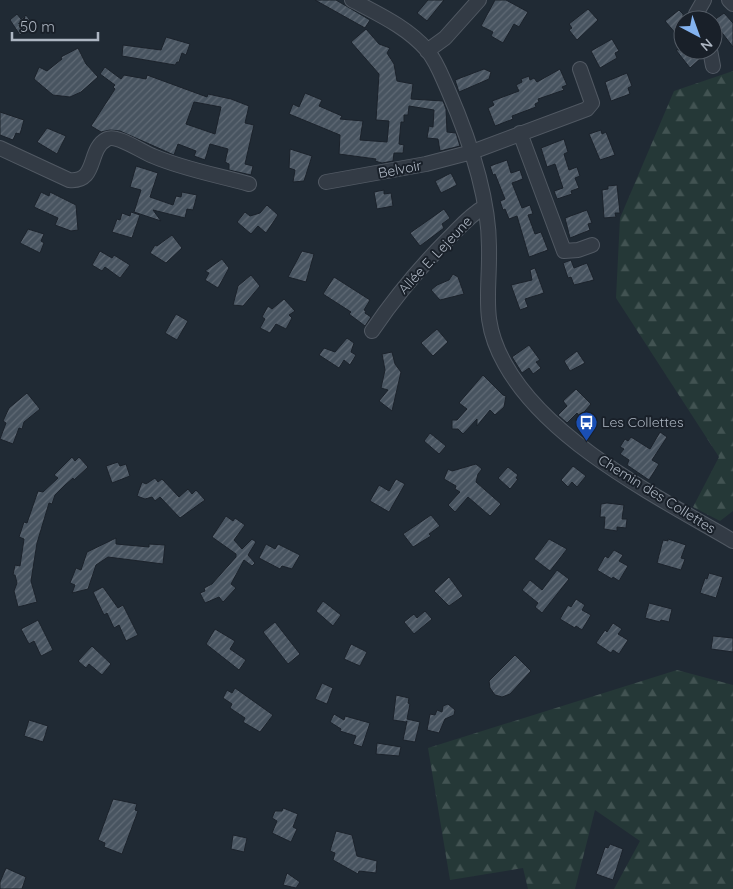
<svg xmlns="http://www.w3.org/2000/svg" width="733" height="889" viewBox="0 0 733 889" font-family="Quicksand,sans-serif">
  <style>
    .forest { fill: url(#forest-firs) }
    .building { fill: url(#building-hatch); stroke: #1b222b; fill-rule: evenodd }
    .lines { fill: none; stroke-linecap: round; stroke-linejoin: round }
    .street-casing { stroke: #515963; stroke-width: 16 }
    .street { stroke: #333b45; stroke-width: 14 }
    .labels { text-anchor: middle; stroke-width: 4; stroke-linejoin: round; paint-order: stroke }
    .street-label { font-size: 14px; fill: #adb6c2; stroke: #192029 }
    .poi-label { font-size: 14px; fill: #adb6c2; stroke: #192029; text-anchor: start }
  </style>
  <defs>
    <pattern id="forest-firs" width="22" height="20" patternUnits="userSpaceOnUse" patternTransform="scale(1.25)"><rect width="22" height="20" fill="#253837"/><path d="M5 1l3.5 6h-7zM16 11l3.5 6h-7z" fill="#425352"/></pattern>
    <pattern id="building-hatch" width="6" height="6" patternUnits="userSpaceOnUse" patternTransform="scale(1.25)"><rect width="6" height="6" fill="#485460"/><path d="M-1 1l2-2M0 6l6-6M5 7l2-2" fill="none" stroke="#606a75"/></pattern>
  </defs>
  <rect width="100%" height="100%" fill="#202a34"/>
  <!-- forest -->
  <path class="forest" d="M733,71V511L720,521L693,507L719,457L616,298L620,218L674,91Z
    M677,670L733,685V889H614L640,841L595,810L575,889H528L523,868L450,880L428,748Z"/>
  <!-- building -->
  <path class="building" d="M315,0H336L370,20L365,28Z
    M428,0H444L427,21L417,13Z
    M495,0H506L528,12L519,27L514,24L503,43L491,36L493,32L481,26Z
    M588,9L598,20L577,40L569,30L572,28L569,24Z
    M679,10L683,14V42L665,21Z
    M724,13L733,23V47L713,21Z
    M17,14L21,19L26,15L32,23L20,35L10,20Z
    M366,29L379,44L390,48L387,53L394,64L397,81L413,84L411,99L443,101L446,109L447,132L456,133L460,146L440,151L438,139L427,138L429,126L433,127L434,110L409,106L408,115H404V122H401L399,144L404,145L403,153H394L393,161L382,163L375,161L376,159L339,154L340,135L289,114L293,104L299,107L305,93L322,100L319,106L342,116L340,119L363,121L360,140L387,142L389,121L376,120L379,74L351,42Z
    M166,37L190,44L186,55L182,53L179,62H177L175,65L122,56L123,45L161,50Z
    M612,39L619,51L615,53L617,58L600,68L591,51Z
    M78,48L86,64L98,77L81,92L70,97L53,95L34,79L39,67L47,71L62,59L61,57Z
    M676,50H699L702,57L690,68Z
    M105,67L121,79L124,75L146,79L147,75L207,97L208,94L231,99L249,106L245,123L254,125L245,164L253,166L251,175L229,170V164L225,162L228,149L210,144L205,160L194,156L196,151L178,144L174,155L120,131L110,130L101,132L91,126L115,89L113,87L115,85L100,74ZM194,102L221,107L215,134L186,124Z
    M484,69L491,72L489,79L459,92L455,80Z
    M560,69L567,85L562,87L564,90L538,99L539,102L535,104L536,107L512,116L513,119L495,126L488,108L494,105L492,101L519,91L516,85L522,82L521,79L529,76L530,80L534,78L537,82Z
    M627,73L632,86L628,88L630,94L611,101L605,82Z
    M0,112L24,120L20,134L16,133L13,140L0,135Z
    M47,128L66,136L57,154L37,142Z
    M601,130L602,134L606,132L615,155L600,160L589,134Z
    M564,139L568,152L564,154L569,170L577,167L580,176L575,178L579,188L571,191L572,194L557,199L554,191L563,188L555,164L547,167L541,148Z
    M290,149L312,156L304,181L293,182L295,170L289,168Z
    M507,160L511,173L520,170L523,179L512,183L522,208L530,205L533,214L528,215L535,234L541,232L548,250L529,257L517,216L509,219L505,209L503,210L500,201L505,199L495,174L493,175L490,166Z
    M136,166L158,173L150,197L173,205L176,196L181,197L182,192L197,195L193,210L187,209L185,218L153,210L161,221L134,212L141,190L130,187Z
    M451,173L457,185L441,193L435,181Z
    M617,185L620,213H615L616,217L604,218L602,190L608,189V186Z
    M384,190V194L391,193L393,206L377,209L374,192Z
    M41,192L49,196L50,192L76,205L78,230L71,231L55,225L58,218L34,207Z
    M267,205L278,215L266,233L258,226L251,234L237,222L245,212L250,216L260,213Z
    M444,209L450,218L442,224L444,228L420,246L410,233Z
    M587,210L592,223L588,224L590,230L570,238L565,218Z
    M131,212L140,215L132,238L112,232L117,219L120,220L122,213L130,216Z
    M28,229L44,234L41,241L44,243L40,253L20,243Z
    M172,235L182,248L166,263L150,253L155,245L157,246Z
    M100,251L112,258L114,255L130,265L120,278L105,267L102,271L92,265Z
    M302,251L314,254L306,282L288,277Z
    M222,259L229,268L218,288L205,280L209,273L205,271Z
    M571,260L574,268L587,263L594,280L574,285L571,277L568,278L563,263Z
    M535,268L544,293L525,299L528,307L520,310L511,285L532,280L530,270Z
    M453,274L458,277L464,294L440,300L431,290L437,285L449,280Z
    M251,275L260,286L243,306L233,305L238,286Z
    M334,277L370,300L364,310L366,311L365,313L371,317L365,326L349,314L351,312L323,294Z
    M284,299L295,311L289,315L292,318L286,329L276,324L270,333L260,328L265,319L262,317L268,306L272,309Z
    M176,314L188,321L177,340L165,333Z
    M437,329L448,342L433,356L421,343Z
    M347,338L354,343L351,352L356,355L350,365L344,360L339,368L319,355L324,348L335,352Z
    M529,345L540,360L536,362L541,368L533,374L529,368L522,373L512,357Z
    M577,351L585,363L570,371L564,361Z
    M392,352L395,364L401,372L392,411L379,401L388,390L381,388L385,370L382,354Z
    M483,375L503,395L506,396L504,407L495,415L490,410L477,426V419L463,434L458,429H452V420H457L467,409L459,403Z
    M576,389L591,404L580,417L577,413L567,423L558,415L567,406L563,401Z
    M27,393L40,409L24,422L22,429L19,428L13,444L0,439L6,423L3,421L9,408Z
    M660,432L667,437L652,460L659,464L649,480L627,465L629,460L620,454L624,449L620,447L625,439L628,441L631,437L650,449Z
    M430,433L446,446L439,454L424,441Z
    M72,457L75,461L79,457L88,467L74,480L73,478L65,485L55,495L52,504L49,503L37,543L31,581L37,602L18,607L14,591L17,583L15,575H13L15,565L20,566L24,539L19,537L24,522L27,523L38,491L43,492L58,478L54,475Z
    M118,462L120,466L126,464L130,476L112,483L106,466Z
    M476,464L482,469L478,474L476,482L501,504L490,516L468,497L455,512L448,505L460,492L455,489L456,486L444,479L448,469L452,471Z
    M573,466L586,476L577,487L572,482L568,487L561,480Z
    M508,467L518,475L516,478L518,479L510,489L498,478Z
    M155,478L158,482L162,479L179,497L188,489L192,494L196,490L205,500L180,518L160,497L155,501L152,497L145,499L137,496L142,482L146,484Z
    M396,479L405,484L389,512L370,501L379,485L389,491Z
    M607,503L624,505L622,519H627L626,528L617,527V531L604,529L605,517H600L601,504Z
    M431,515L440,526L429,534L431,536L413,547L403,534Z
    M226,516L233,521L235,518L245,525L234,540L242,549L252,539L256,542L248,555L255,563L252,566L244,560L231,584L236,588L223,602L219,597L205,603L200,593L205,591L204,588L212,584L236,557V554L212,537Z
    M116,538V544L149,547V544L165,545L163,564L108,557L96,565L88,589L72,593L75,585L70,583L76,568L81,570L87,552Z
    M549,539L567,549L550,571L534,559Z
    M668,539L686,545L681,558L685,559L681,570L657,563L663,540L668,541Z
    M266,544L275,549L278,544L300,555L292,569L282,566L280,569L259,558Z
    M614,550L623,555L619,561L628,566L619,581L613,577L612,579L597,570L605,556L608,558Z
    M557,570L569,579L542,613L535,607L538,603L522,590L530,580L542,590Z
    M709,573L723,577L716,598L700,593L705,578L707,579Z
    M449,577L463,596L449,606L434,591Z
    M103,587L118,608L123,605L138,635L126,641L119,625L114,628L107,613L104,615L93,592Z
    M576,599L585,605L582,610L591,615L582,630L576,626L575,628L560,619L568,605L571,607Z
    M323,601L341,615L333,626L316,611Z
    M649,603L672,609L669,622L661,620L660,622L645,618Z
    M425,611L432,619L414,634L404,622L414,614L417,618Z
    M38,620L53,650L41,656L34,641L29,644L21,629Z
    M275,622L300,654L288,664L263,632Z
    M613,623L622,629L618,634L628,640L619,654L613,650L611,653L596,643L605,630L607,632Z
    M215,629L235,641L230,649L246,660L239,670L206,644Z
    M713,636L733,638V652L711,649Z
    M351,644L367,652L360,666L344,659Z
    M92,646L111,664L102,675L89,664L86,668L78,661Z
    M515,655L531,671L510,694L502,697L495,695L490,688L489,681Z
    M322,683L333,688L327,704L315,699Z
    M235,688L273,715L260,732L243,722L245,718L230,708L232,704L223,698L227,690L232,693Z
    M396,695L409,698L408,703L410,704L407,719L420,722L415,742L403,740L407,721L406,722L393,720Z
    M448,704L455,710L454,715L445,719L439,733L427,730L430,714L435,715L437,710L442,712L443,706Z
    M334,714L344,720L345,716L370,723L362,747L353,744L356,736L340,731L341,729L330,722Z
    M29,720L48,726L43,742L24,736Z
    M377,743L401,747L399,756L376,754Z
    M113,799L137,804L135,810L138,811L122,854L104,847L105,843L98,840Z
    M283,808L298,814L293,827L297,829L291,842L272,833L277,821L272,818L275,811H282Z
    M336,831L352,835L357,856L377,861L376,873L359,871L358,874L333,860L335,853L330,851Z
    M233,835L247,838L244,852L231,849Z
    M610,844L623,849L613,880L596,874L605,847L608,848Z
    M6,868L26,877L22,889H0V882Z
    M287,873L300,882L296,888L283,885Z"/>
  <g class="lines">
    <defs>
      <path id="street" d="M352,0C378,14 407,27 427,50C437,62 442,77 448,90C468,136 489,196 489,247C490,294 480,320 505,364C548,442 658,497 733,541
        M729,0L733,4
        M698,20L696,14L704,0
        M710,50L713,66
        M427,51L445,38L479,0
        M520,133L564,251L578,250L592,245
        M0,148L69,180C98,183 87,149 107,139C117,134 142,152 153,156C183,169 217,175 249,184
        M326,182L426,164L472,152L587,109L592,103L580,69
        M372,331C395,297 420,267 449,238C460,227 470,215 484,207"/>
    </defs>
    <!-- street casing -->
    <use href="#street" class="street-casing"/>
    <!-- street -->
    <use href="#street" class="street"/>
  </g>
  <!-- icons -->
  <defs>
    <symbol id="bus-pin" viewBox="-11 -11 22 30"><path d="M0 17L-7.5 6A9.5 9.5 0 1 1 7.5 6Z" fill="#1a4fb4" stroke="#192029"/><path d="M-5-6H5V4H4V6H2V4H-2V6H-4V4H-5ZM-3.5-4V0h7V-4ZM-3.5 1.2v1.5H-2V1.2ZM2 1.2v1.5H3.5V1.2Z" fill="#fff"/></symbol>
  </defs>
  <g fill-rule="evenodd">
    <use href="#bus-pin" x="574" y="410" width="25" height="34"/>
  </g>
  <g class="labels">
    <!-- street labels -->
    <g class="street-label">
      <text transform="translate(400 169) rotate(-11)" y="5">Belvoir</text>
      <text transform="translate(435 255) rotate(-47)" y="5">Allée E. Lejeune</text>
      <text transform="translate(657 494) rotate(32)" y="5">Chemin des Collettes</text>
    </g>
    <!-- poi labels -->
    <g class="poi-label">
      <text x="602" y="427">Les Collettes</text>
    </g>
  </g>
  <!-- north arrow -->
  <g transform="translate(698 35) rotate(139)"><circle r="24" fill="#192029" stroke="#545c66"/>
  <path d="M0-4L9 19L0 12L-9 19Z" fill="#84b3f0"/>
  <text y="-8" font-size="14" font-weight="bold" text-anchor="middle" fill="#adb6c2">N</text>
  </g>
  <!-- scale -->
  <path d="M12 32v8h86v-8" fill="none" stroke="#adb6c2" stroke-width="2.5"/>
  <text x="20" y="32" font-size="15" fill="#adb6c2" stroke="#192029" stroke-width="4" paint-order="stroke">50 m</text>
</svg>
